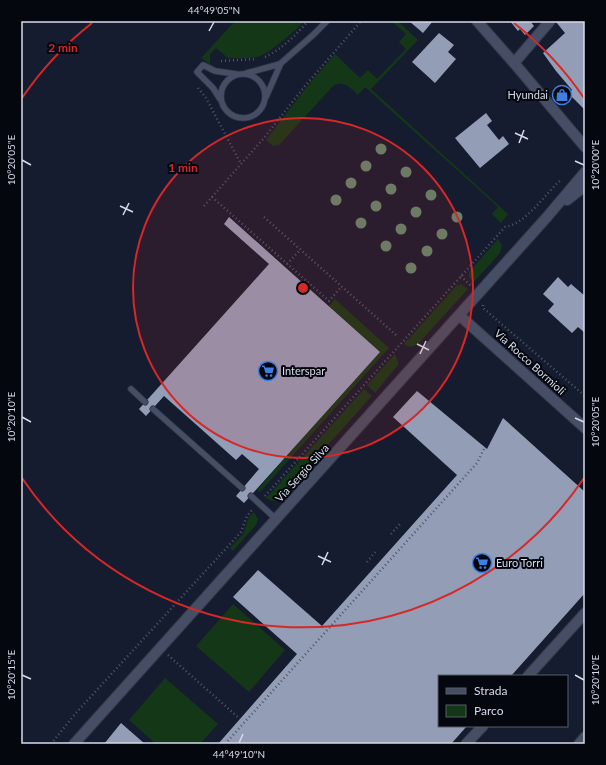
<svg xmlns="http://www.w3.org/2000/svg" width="606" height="765" viewBox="0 0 606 765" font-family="Lato,sans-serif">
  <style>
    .green { fill: #143717 }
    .building { fill: #939db6 }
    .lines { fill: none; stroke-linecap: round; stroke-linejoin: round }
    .service-casing { stroke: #323544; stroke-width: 7 }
    .minor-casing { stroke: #323544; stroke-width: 12 }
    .secondary-casing { stroke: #323544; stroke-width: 12 }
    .path { stroke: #505667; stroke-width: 2.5; stroke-dasharray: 1 3; stroke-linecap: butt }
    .service { stroke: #454e64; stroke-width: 5.5 }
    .minor { stroke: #454e64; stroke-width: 10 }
    .secondary { stroke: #454e64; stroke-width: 10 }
    .tree { fill: #60876d }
    .ticks { fill: none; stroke: #d7dce9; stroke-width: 1.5 }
    .ring { fill: none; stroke: #d62828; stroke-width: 2 }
    .labels { text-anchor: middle; stroke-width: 4; stroke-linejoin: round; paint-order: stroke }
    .poi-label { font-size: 11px; fill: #d7dce9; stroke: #05070f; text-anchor: start }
    .street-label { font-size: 11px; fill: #d7dce9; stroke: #05070f }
    .centre { fill: #d62828; stroke: #05070f; stroke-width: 2 }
    .ring-label { font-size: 12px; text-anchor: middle; font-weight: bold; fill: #d62828; stroke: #05070f; stroke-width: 4; stroke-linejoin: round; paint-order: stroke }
    .neatline { fill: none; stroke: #d7dce9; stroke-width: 1.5 }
    .ticks-label { font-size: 10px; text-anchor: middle; fill: #d7dce9 }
  </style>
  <rect width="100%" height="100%" fill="#151c2f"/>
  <!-- green -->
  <path class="green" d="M235,21H305C294,31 270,54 257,57C248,59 237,58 228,58L216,48L210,54V64L201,58Z
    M391,21H400L399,22L418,40L371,89L508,214L501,223L492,214L498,207L365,87L358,95C350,88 345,81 334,85L279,145L273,146L266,140L309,84L335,54L360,78L368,70L377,79L406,49L399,42L406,34Z
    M498,239L502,245L500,253L474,282L469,277V272Z
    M461,284L468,289L419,343C414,347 409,348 404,344L456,286Z
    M335,299L389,348L260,492L257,490L379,352L329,306Z
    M395,354L398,361V365L375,393L367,385Z
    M364,389L372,396L281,497C276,502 272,502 266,498Z
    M254,512L258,519L256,525L233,551L230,548L243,534L249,517Z
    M233,604L285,650L249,692L196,646Z
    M165,678L218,724L200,744H156L129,720Z"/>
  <!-- building -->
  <path class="building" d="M409,21H433L423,33Z
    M510,21H530L534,26L525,35L520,29L518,31Z
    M557,21H585V110L569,94L572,90L556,71L543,53L565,33L556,22Z
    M439,33L454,45L448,52L456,59L435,83L412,62Z
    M486,113L492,121L487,125L499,140L503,136L509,144L480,168L455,138Z
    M229,217L380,352L244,503L236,496L259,469L242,454L236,460L164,396L146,416L139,409L269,264L224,224Z
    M558,277L568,287L571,284L585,296V333L578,327L572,333L548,311L554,304L543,294Z
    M417,391L487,449L503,418L585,492V593L511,676H439V726H467L451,744H218L297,654L233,597L258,570L322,626L457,475L393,417Z
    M121,723L145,744H104Z"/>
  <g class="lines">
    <defs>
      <path id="service" d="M247,73L280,64L313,35L327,21
        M221 96a22 22 0 1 1 44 0a22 22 0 1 1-44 0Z
        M266,97L281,63
        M220,99L213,88L197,72L203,65L215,71L236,74
        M131,389L145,402
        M153,409L242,488
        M251,496L276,519"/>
      <path id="minor" d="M514,63L550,21
        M567,200L585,186
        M459,315L585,428
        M528,676L585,613
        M74,744L547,217L585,172
        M466,744L483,726
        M579,744L585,737"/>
      <path id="secondary" d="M477,21L514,63L585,147"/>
    </defs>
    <!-- service casing -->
    <use href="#service" class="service-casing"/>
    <!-- minor casing -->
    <use href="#minor" class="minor-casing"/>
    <!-- secondary casing -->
    <use href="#secondary" class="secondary-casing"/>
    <!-- path -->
    <path class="path" d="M265,57C282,49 296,35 308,21
      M221,61L256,59
      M198,88L206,98L241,164
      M212,197L329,301L341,287
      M204,206L264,138L305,86L361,21
      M264,217L396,335
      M287,264L300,250
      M461,276L471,286
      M483,305V308L585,396
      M265,496L505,227C529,222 543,195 561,180
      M391,534L400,524
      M367,562L376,551
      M168,655L240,719
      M51,744L75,714L241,532L247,516L252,510
      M225,744L477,463L485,447"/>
    <!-- service -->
    <use href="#service" class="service"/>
    <!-- minor -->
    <use href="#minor" class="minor"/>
    <!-- secondary -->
    <use href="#secondary" class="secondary"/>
  </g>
  <!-- trees -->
  <g class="tree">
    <circle cx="381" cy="149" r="5.5"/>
    <circle cx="366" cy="166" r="5.5"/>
    <circle cx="406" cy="172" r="5.5"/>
    <circle cx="351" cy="183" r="5.5"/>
    <circle cx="391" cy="189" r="5.5"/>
    <circle cx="431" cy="195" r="5.5"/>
    <circle cx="336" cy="200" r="5.5"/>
    <circle cx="376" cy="206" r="5.5"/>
    <circle cx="416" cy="212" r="5.5"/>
    <circle cx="457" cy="217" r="5.5"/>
    <circle cx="361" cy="223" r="5.5"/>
    <circle cx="401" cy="229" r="5.5"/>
    <circle cx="442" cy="234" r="5.5"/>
    <circle cx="386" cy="246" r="5.5"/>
    <circle cx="427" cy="251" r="5.5"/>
    <circle cx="411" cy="268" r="5.5"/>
  </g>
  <!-- ticks -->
  <path class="ticks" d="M209,31L214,22M515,133L528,139M519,143L524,130M22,160L31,165M575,161L584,165M120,206L133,212M123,215L129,203M417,344L429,350M420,354L426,341M22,417L31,422M575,418L584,422M318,556L331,562M322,565L328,552M22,675L31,679M575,675L584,680M239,743L243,734"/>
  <!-- distance rings -->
  <circle cx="303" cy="288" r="170" fill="#d62828" fill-opacity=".12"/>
  <g class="ring">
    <circle cx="303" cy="288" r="170"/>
    <path d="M584 478A339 339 0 0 1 22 478M22 98A339 339 0 0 1 92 23M514 23A339 339 0 0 1 584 98"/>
  </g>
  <!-- icons -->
  <defs>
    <symbol id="shop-ring" viewBox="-11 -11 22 22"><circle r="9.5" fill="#05070f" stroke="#3f7fe0" stroke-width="1.5"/><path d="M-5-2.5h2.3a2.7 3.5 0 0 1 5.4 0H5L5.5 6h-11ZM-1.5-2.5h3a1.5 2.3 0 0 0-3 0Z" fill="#3f7fe0"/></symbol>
    <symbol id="supermarket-ring" viewBox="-11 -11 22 22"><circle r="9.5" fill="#05070f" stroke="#3f7fe0" stroke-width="1.5"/><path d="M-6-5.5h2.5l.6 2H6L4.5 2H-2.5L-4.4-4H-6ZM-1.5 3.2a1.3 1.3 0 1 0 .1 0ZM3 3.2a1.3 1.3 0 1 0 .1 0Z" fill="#3f7fe0"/></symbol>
  </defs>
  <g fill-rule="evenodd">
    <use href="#shop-ring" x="551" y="84" width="22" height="22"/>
    <use href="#supermarket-ring" x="257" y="360" width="22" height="22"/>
    <use href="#supermarket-ring" x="471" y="552" width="22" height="22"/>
  </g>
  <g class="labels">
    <!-- poi labels -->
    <g class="poi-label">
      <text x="548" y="99" text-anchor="end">Hyundai</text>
      <text x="282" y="375">Interspar</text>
      <text x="496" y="567">Euro Torri</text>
    </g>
    <!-- street labels -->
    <g class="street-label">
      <text transform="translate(530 362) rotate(42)" y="4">Via Rocco Bormioli</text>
      <text transform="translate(302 473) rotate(-48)" y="4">Via Sergio Silva</text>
    </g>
  </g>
  <circle cx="303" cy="288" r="6" class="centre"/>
  <g class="ring-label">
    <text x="63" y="52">2 min</text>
    <text x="183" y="172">1 min</text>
  </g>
  <!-- border -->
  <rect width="606" height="765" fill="none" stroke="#05070f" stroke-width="44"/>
  <!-- legend -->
  <rect x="438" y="675" width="130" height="52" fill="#05070f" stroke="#595c66"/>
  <rect x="446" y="688" width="20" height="6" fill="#454e64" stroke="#595c66"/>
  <text x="474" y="695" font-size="12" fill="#d7dce9">Strada</text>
  <rect x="446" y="705" width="20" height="12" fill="#143717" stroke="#595c66"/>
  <text x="474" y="715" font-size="12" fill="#d7dce9">Parco</text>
  <rect x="22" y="22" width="562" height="721" class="neatline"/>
  <g class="ticks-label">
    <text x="214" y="14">44°49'05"N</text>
    <text transform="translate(11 160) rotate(-90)" y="4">10°20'05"E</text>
    <text transform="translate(595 165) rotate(-90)" y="4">10°20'00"E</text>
    <text transform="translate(11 417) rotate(-90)" y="4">10°20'10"E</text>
    <text transform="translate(595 422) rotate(-90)" y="4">10°20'05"E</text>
    <text transform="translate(11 675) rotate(-90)" y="4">10°20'15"E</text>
    <text transform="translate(595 680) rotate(-90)" y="4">10°20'10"E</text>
    <text x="239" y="758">44°49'10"N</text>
  </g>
</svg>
